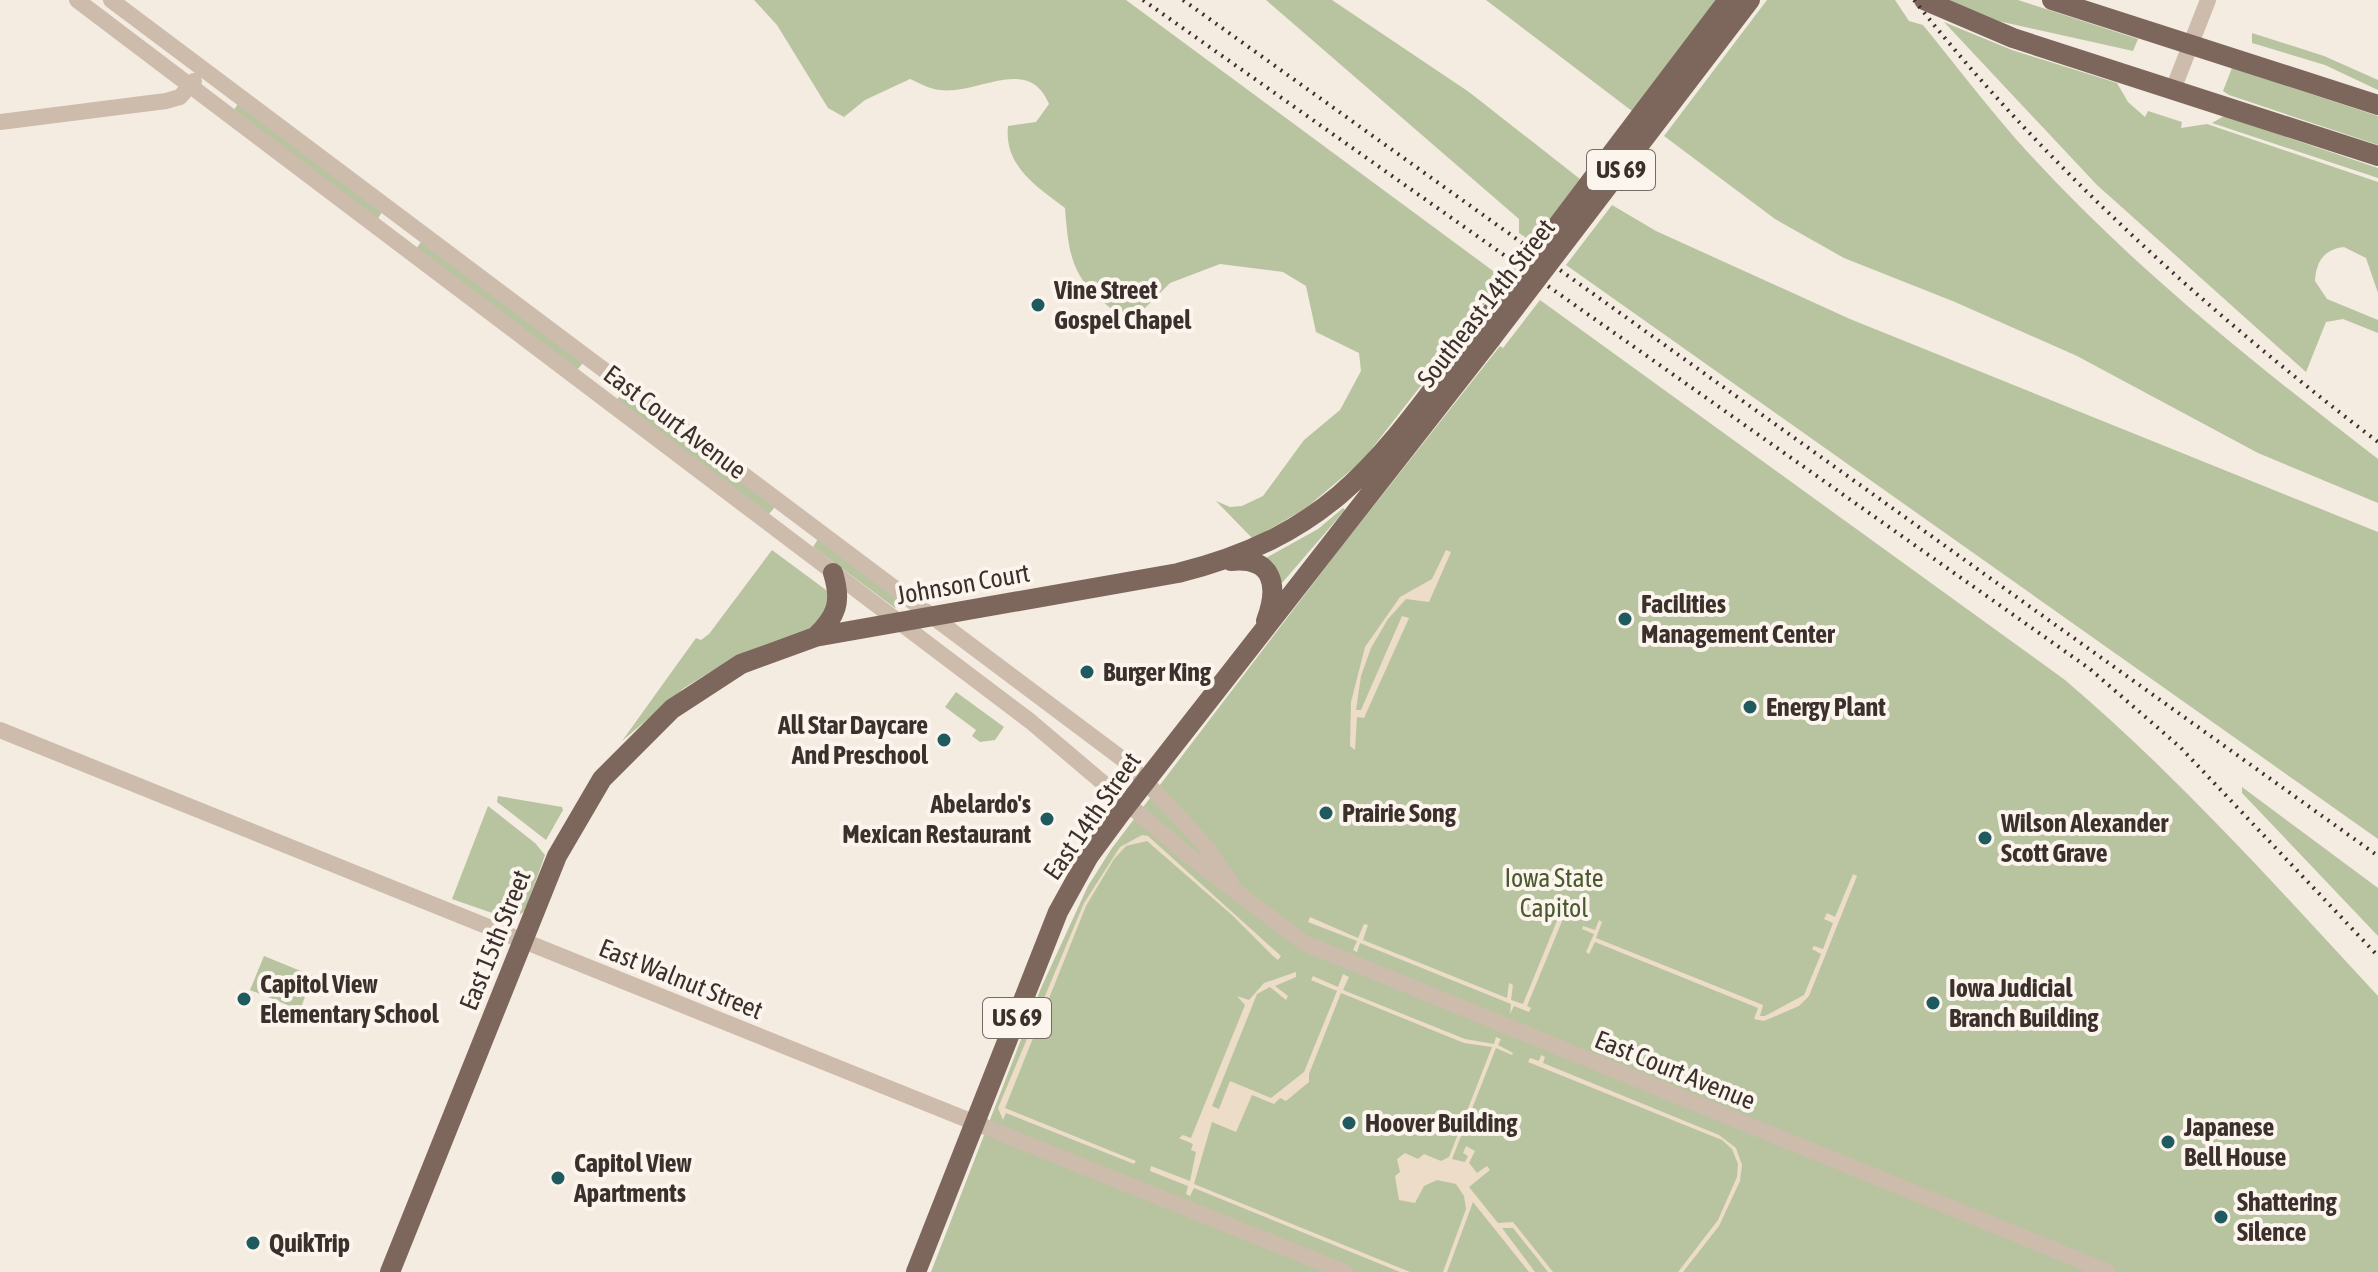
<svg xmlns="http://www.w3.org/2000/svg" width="2378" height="1272" viewBox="0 0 2378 1272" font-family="'Asap Condensed',sans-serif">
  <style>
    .green { fill: #b8c4a0 }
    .plaza { fill: #ecdcc8 }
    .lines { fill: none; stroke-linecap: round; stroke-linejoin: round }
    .tertiary { stroke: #cdbbac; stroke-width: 16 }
    .primary { stroke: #7d675c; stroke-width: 20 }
    .rail { stroke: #3b302b; stroke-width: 4; stroke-dasharray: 2 6; stroke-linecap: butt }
    .primary-bridge { stroke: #7d675c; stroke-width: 20 }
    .poi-dot { fill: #1f5a5e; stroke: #fbf5ee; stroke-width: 3 }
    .labels { text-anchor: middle; stroke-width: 8; stroke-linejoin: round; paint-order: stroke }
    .shield { fill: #fbf5ee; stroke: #756b66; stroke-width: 2 }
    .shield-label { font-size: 24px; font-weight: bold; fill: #3b302b }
    .poi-label { font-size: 26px; font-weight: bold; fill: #3b302b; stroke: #fbf5ee; text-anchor: start }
    .street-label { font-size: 26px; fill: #3b302b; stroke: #fbf5ee }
    .park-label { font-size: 26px; fill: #4a5a2e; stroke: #fbf5ee }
  </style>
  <rect width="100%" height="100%" fill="#f4ebe1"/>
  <!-- green -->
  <path class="green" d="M754,0H1126L1504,279L1363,460L1306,508L1253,539L1216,501L1230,507L1242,506L1263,496L1304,440L1340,410L1361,371L1359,353L1316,332L1306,286L1283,272L1220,264L1170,283L1145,308L1120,315C1074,282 1069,263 1065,208C1036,186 1004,166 1008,126L1036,122L1049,104C1029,54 977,95 940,90C930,89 919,83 910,79L865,100L844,117L828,108L777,25Z
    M1266,0H1332L1469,92L1580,179L1532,242L1519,233V219Z
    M1486,0H1716L1632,111Z
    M1767,0H1895L1909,21L1923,25C1954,63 1983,101 2015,138C2122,259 2251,361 2378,459V503L2258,453L2077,356L1955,302L1844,258L1775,219L1664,136Z
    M1947,0H2018L2138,39L2133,51L1998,21Z
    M1944,22L2012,50L2117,83L2128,102L2145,117L2148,111L2182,122L2181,128L2207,124L2378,182V293L2366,258L2344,247C2324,249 2316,262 2315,281L2327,299L2378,320V333L2343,319L2326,322L2306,372L2097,185Z
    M2252,33L2324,56L2378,80V90L2325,65L2252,43Z
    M2232,68L2378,116V145L2229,95L2223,91Z
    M238,104L382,212L377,220L233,111Z
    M2224,116L2378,168V178L2212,123Z
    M1612,205L1656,231L1850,319L2378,532V839L1566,265Z
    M421,242L583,363L577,370L416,249Z
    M1540,300L2065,680C2178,776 2277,887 2378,996V1272H931L1041,988L1088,886L1112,848L1338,551L1500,346L1503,348Z
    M622,392L775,507L769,514L617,400Z
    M1343,508L1345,510L1282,583L1264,559L1318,529Z
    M818,539L900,601L895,608L813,547Z
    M772,550L826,590L833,598L831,606L810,628L748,651L715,669L684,688L622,741L696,638L701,640L709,634Z
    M956,692L1004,727L995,740L980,742L972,736L976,730L945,707Z
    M2242,787L2378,888V936L2242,793Z
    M498,796L562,807L563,810L546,840L497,802Z
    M488,806L535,843L545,855L525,911L512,920L452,899Z
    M264,956L313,976L300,1010L250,990Z"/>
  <!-- plaza -->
  <path class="plaza" d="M1446,550L1451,552L1429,602L1406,599L1388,619L1371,648L1361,676L1356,710H1361L1402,616L1409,618L1364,718L1357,717L1355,750L1350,746L1351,702L1365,647L1400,597L1432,579Z
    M1142,835L1148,836L1281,956L1278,960L1273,956L1232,915L1147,841L1126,846L1114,859L1086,906L1005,1108L1136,1161L1134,1164L1006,1113L1003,1120L998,1108L1084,903L1120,847Z
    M1853,874L1857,876L1809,996L1799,1006L1764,1021L1754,1019L1758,1008L1595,942L1589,954L1586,952L1594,934L1582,929L1583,926L1595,930L1599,920L1602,922L1596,938L1763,1005L1760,1016H1765L1804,995L1821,954L1812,949L1814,946L1823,949L1833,923L1824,919L1827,913L1835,917Z
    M1561,911L1565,914L1527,1006L1531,1008L1529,1012L1514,1006L1510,1014L1511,1004L1360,943L1357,952L1353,950L1357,941L1308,922L1310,917L1358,938L1364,924L1368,925L1363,940L1507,998L1509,983L1513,985L1511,1000L1523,1004Z
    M1296,972V977L1275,986L1288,996L1286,1000L1270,987L1257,994L1212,1106L1219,1109L1230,1081L1271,1098L1304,1072L1337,991L1311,980L1313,976L1338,987L1343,974L1349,977L1343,990L1465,1039L1494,1044L1496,1037L1501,1039L1498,1045L1513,1053L1512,1055L1496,1048L1452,1159L1465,1162L1468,1156L1463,1153L1466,1146L1475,1151L1469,1163L1477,1173L1487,1166L1490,1170L1469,1187L1498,1223L1513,1222L1553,1272H1548L1513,1228H1502L1535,1272H1529L1473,1202L1447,1272H1443L1466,1209L1464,1196L1456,1184L1437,1180L1424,1186L1415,1203L1399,1200L1395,1176L1400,1172L1397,1159L1405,1153L1418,1159L1424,1154L1441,1161L1449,1157L1492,1047L1464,1043L1341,993L1309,1074V1082L1286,1101L1280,1098L1274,1104L1252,1095L1236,1132L1212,1122L1194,1184L1410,1272H1400L1194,1188L1190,1196L1186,1194L1188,1186L1150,1171L1151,1166L1190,1181L1196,1152L1191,1150L1193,1144L1179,1138L1183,1135L1191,1138L1245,1005L1237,996L1249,1000L1264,983Z
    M1541,1055L1545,1057L1543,1063L1719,1135L1736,1148L1742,1165L1740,1181L1719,1226L1683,1272H1678L1718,1220L1737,1177L1738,1164L1732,1149L1722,1140L1528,1062L1530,1058L1539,1061Z"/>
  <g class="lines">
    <!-- tertiary -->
    <path class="tertiary" d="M77,0L1030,721L1194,860L1304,943L2108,1272
      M111,0L1129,764L1205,845L1231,883
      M2174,87L2208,0
      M0,122L166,101L180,97L194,81
      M0,730L1345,1272"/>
    <!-- primary -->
    <path class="primary" d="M1924,0L2013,38L2378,156
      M2052,0L2378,105
      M1231,561C1274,557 1279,586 1266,621
      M815,637C837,616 842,602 833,573
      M390,1272L557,856L602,779L672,709L741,664L815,637L1178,573C1339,533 1384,453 1478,330
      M916,1272L1058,912L1089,856L1120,814L1491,339"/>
    <!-- rail -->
    <path class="rail" d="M1143,0L2090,669L2181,748L2378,956
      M1183,0L2378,856
      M1914,0C2046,167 2209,313 2378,442"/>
    <!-- primary-bridge -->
    <path class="primary-bridge" d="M1478,330L1728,0
      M1491,339L1750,0"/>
  </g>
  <!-- markers -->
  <g class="poi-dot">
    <circle cx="1038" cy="305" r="8"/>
    <circle cx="1625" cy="619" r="8"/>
    <circle cx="1087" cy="672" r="8"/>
    <circle cx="1750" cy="707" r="8"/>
    <circle cx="944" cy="740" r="8"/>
    <circle cx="1326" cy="813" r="8"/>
    <circle cx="1047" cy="819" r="8"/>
    <circle cx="1985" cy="838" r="8"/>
    <circle cx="244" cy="999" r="8"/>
    <circle cx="1933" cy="1003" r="8"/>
    <circle cx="1349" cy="1123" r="8"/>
    <circle cx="2168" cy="1142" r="8"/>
    <circle cx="558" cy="1178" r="8"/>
    <circle cx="2221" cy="1217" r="8"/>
    <circle cx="253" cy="1243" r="8"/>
  </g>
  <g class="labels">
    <!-- shield labels -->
    <g class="shield">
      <rect x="1587" y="150" width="68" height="40" rx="6"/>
      <rect x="983" y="998" width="68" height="40" rx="6"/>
    </g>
    <g class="shield-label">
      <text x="1621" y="178">US 69</text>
      <text x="1017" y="1026">US 69</text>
    </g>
    <!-- poi labels -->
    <g class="poi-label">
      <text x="1054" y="299">Vine Street<tspan x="1054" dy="30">Gospel Chapel</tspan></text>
      <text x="1641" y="613">Facilities<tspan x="1641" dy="30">Management Center</tspan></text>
      <text x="1103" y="681">Burger King</text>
      <text x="1766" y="716">Energy Plant</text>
      <text x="928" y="734" text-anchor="end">All Star Daycare<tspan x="928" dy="30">And Preschool</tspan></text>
      <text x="1031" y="813" text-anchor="end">Abelardo's<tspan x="1031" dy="30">Mexican Restaurant</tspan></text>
      <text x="1342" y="822">Prairie Song</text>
      <text x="2001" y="832">Wilson Alexander<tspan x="2001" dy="30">Scott Grave</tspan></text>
      <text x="260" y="993">Capitol View<tspan x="260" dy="30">Elementary School</tspan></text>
      <text x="1949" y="997">Iowa Judicial<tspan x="1949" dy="30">Branch Building</tspan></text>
      <text x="1365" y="1132">Hoover Building</text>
      <text x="2184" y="1136">Japanese<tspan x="2184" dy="30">Bell House</tspan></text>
      <text x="574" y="1172">Capitol View<tspan x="574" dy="30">Apartments</tspan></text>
      <text x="2237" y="1211">Shattering<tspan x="2237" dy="30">Silence</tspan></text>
      <text x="269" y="1252">QuikTrip</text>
    </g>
    <!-- street labels -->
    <g class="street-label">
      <text transform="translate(1486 303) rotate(-52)" y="9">Southeast 14th Street</text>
      <text transform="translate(675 422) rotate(37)" y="9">East Court Avenue</text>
      <text transform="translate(963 584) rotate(-10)" y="9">Johnson Court</text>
      <text transform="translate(1092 816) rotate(-55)" y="9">East 14th Street</text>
      <text transform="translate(495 940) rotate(-68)" y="9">East 15th Street</text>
      <text transform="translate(681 979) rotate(22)" y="9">East Walnut Street</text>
      <text transform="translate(1675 1070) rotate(22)" y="9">East Court Avenue</text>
    </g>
    <!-- park labels -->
    <g class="park-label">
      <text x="1554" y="887">Iowa State<tspan x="1554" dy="30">Capitol</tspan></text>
    </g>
  </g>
</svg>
